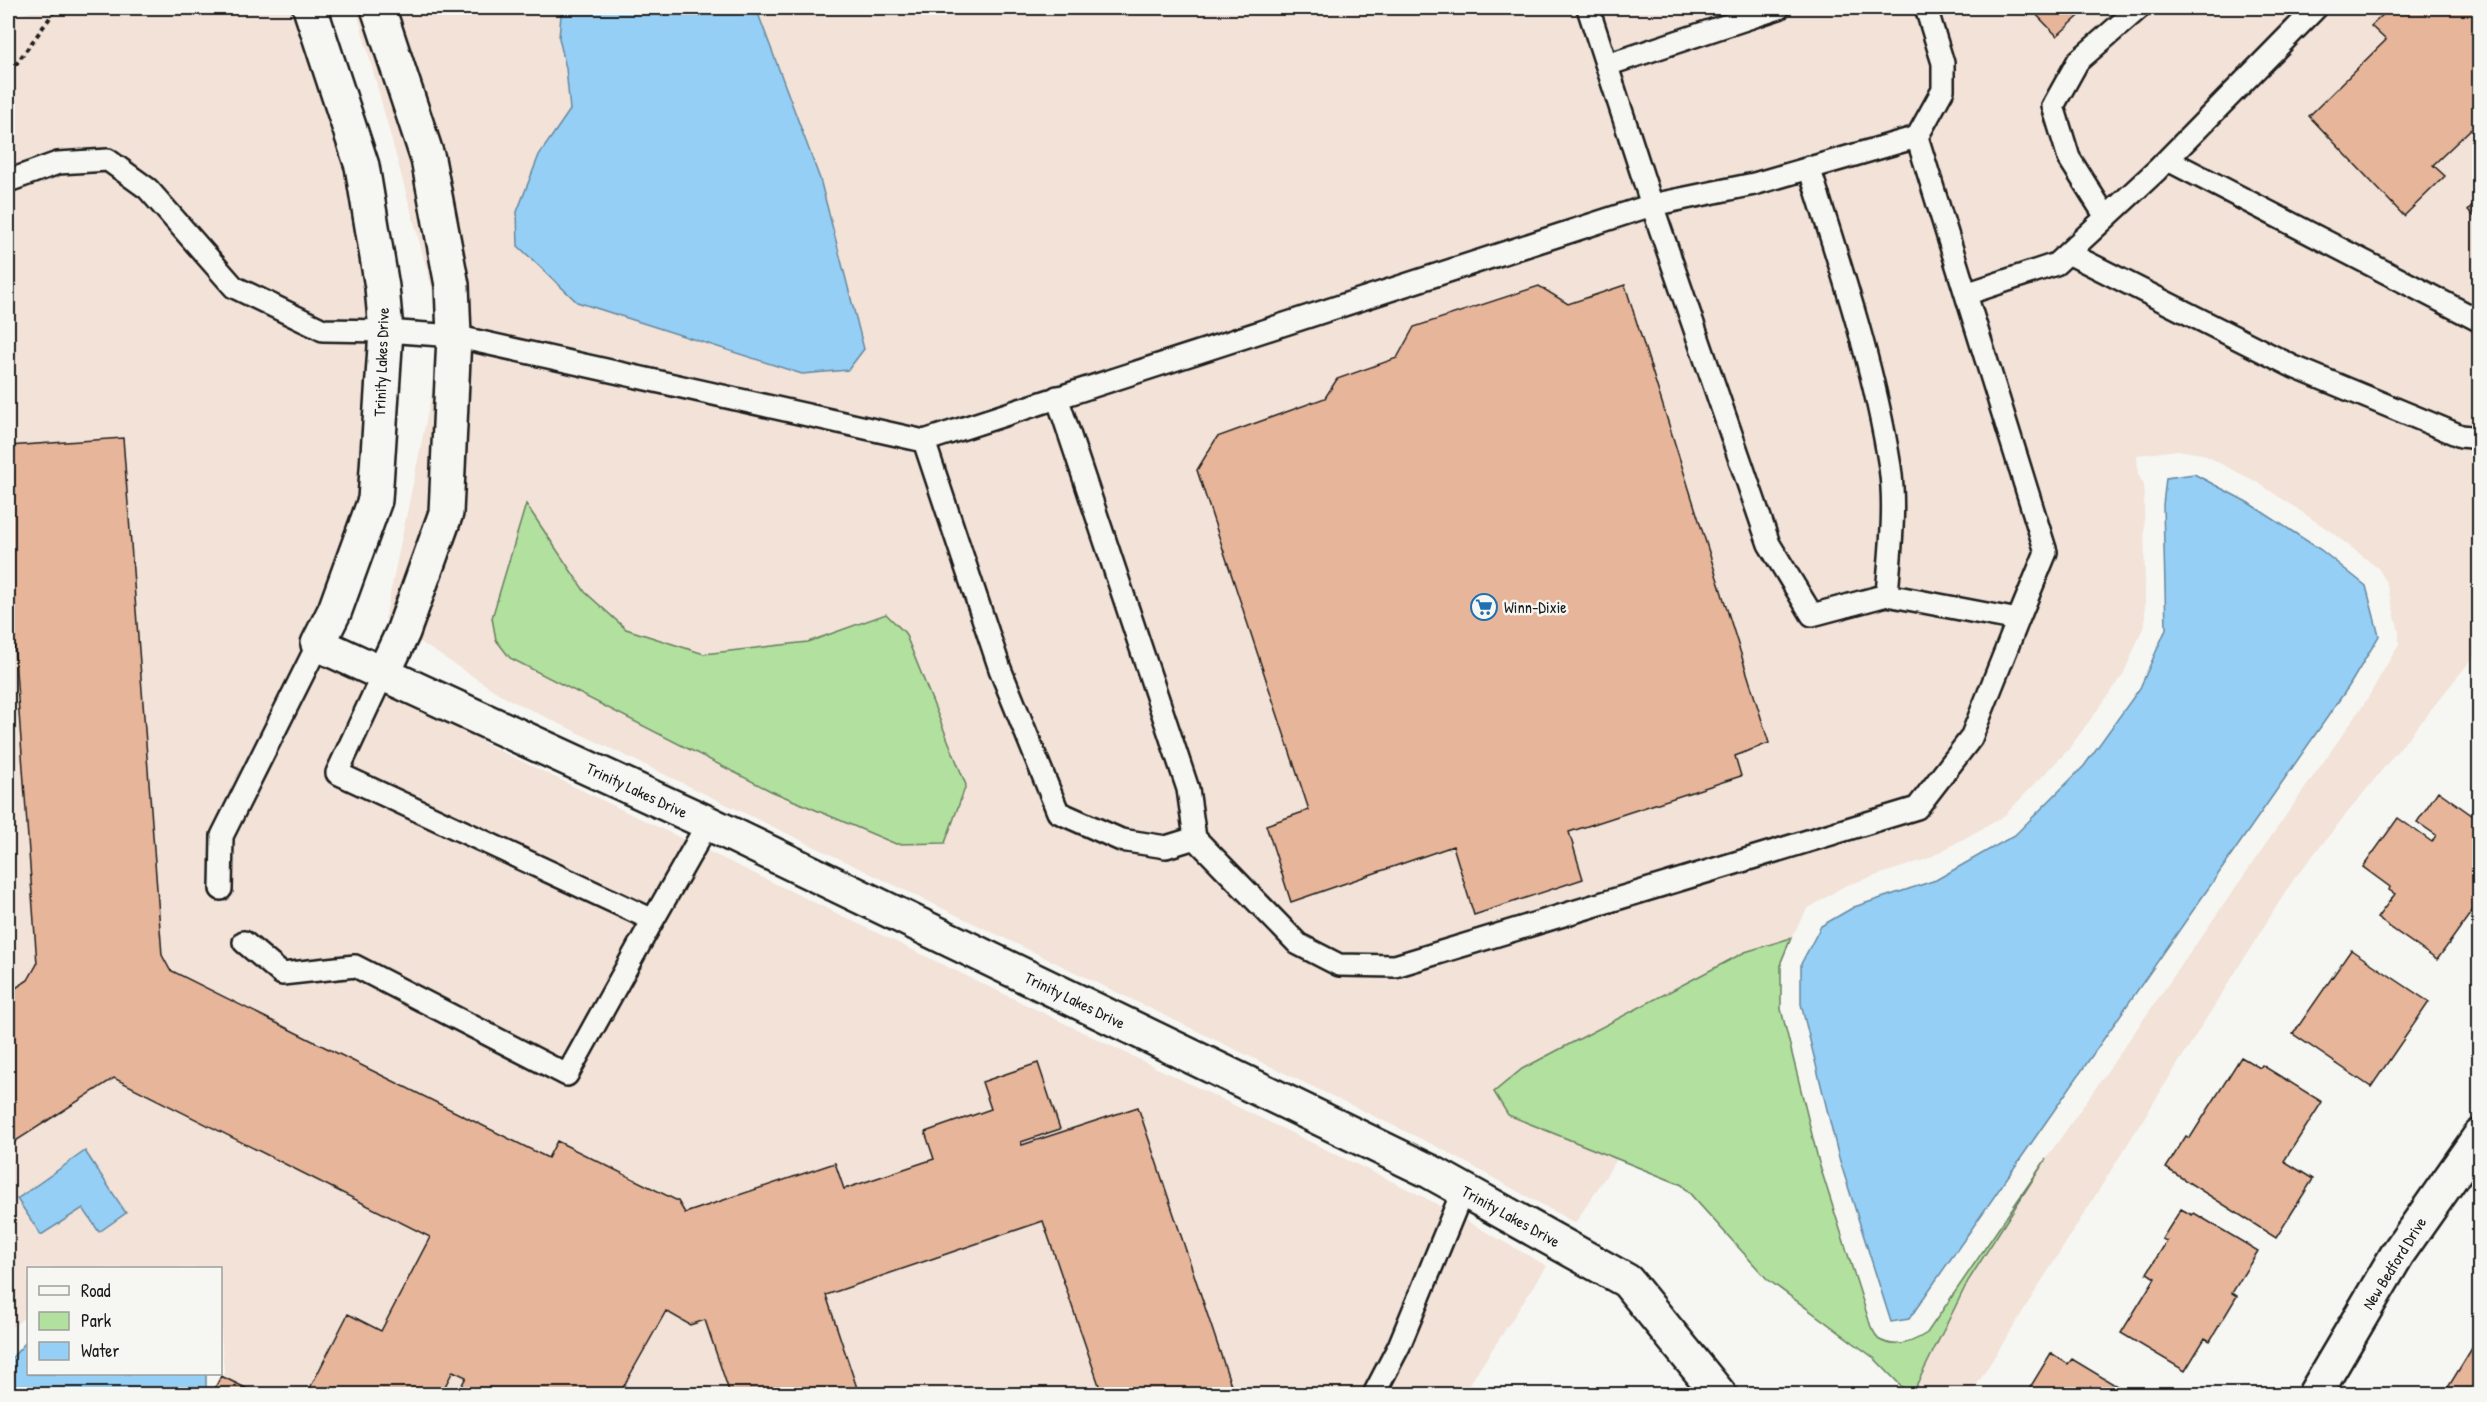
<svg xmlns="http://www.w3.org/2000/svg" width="2487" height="1402" viewBox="0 0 2487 1402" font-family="'Patrick Hand',sans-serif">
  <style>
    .built { fill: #f2e2d7; fill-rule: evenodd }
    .green { fill: #b1e09f; stroke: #667e5e; stroke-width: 1.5 }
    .water { fill: #95cff5; stroke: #65879e; stroke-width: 1.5 }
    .building { fill: #e7b599; stroke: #1c1c1c; stroke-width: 1.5 }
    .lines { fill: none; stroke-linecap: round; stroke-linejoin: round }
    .lane-casing { stroke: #1c1c1c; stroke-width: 26 }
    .street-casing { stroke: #1c1c1c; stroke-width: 38 }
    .path { stroke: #1c1c1c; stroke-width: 4; stroke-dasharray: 4.5 4.5; stroke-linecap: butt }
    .lane { stroke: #f6f6f2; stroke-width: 21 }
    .street { stroke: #f6f6f2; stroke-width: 33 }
    .labels { text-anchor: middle; stroke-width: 5; stroke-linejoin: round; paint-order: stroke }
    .street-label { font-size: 16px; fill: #1c1c1c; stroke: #f6f6f2 }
    .poi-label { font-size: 16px; fill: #1c1c1c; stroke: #f6f6f2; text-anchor: start }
  </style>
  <rect width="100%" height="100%" fill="#f6f6f2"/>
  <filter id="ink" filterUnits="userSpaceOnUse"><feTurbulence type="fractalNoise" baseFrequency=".0167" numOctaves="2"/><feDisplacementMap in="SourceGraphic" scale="12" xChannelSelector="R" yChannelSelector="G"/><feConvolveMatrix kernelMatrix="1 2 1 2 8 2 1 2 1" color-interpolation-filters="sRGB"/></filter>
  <g filter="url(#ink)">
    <!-- built -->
    <path class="built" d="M42,8H307L395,330L335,620L326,639L488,745L1422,1196L1547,1266L1463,1394H226L221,1335L220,1268H28V1315L8,1330V19Z
      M356,8H583L561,16L559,38L566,68L570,110L539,155L518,211V246L864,349L820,179L756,8H2479V650L2293,880L1971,1394H1912L1968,1281L2046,1159L2366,701L2399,644V631L2386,581L2378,568L2330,531L2257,482L2202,454L2178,450L2137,455L2138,474L2144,485L2145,623L2123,675L2068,750L2003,817L1927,859L1844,886L1807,909L1791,938L1745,952L1523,1069L1494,1092L1508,1115L1617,1159L1575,1223L1440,1148L506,698L385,619L443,339L442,325ZM527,505L585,592L626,630L704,654L808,642L886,614L896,844L771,791L510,658Z"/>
    <!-- green -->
    <path class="green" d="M526,504L585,592L626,629L704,654L808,642L886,614L905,633L966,785L945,843L896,844L771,791L510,658L496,640L492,618Z
      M1791,938L1781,962V1009L1819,1163L1871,1327L1878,1339C1894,1349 1912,1343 1927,1333L2046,1159L1968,1281L1912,1394H1909L1874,1358L1767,1279L1682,1185L1508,1115L1494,1092L1522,1069L1745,952Z"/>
    <!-- water -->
    <path class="water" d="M583,8H756L820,179L864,349L848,370L802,374L577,302L518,246L517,212L539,155L570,110L566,68L559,38L561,15Z
      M2194,474L2247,502L2321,550L2366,586L2379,636L2349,686L1909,1319L1891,1322L1839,1158L1801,1004V964L1821,926L1854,907L1936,880L2015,835L2084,766L2140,688L2166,629L2163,505L2166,478Z
      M85,1151L126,1213L99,1232L83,1208L41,1235L17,1199Z
      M28,1340V1374H206V1394H8V1362Z"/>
    <!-- building -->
    <path class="building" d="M2030,8H2088L2057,36Z
      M2390,8H2480V132L2474,126L2433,165L2445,176L2404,216L2309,116L2386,40L2371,26Z
      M2480,197V221L2468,211Z
      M1625,285L1769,743L1735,756L1741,776L1569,832L1583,879L1474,915L1453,846L1291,902L1266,825L1309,810L1197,470L1217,437L1325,398L1337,379L1397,358L1414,327L1539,286L1568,304Z
      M123,438L162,955L170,970L548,1158L557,1141L678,1201L685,1213L835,1163L844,1189L934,1159L925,1132L991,1109L982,1082L1038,1063L1060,1129L1021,1142L1022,1145L1138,1107L1234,1394H1102L1043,1221L826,1295L859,1394H730L705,1320L690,1325L666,1311L621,1391L629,1394H457L466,1377L453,1371L441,1394H307L348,1314L381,1331L430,1237L114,1078L8,1146V993L28,980L37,964L8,559V446Z
      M2438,791L2480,821V900L2437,960L2377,918L2395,894L2389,890L2390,887L2363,867L2398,818L2432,842L2436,835L2417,822Z
      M2351,950L2429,1002L2371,1087L2293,1034Z
      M2241,1057L2260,1068L2262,1065L2322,1102L2284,1161L2313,1179L2276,1238L2166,1168L2186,1136L2190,1138Z
      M2181,1209L2192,1215L2194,1213L2258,1251L2232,1293L2237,1296L2210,1341L2205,1338L2185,1371L2121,1333L2155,1278L2147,1273L2167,1241L2162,1239Z
      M2474,1345L2480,1348V1394H2450L2451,1392L2447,1389Z
      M2051,1353L2068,1364L2072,1359L2130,1394H2026Z
      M221,1376L258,1394H212Z"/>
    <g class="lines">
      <defs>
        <path id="lane" d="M1607,65L1779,8
          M1917,137L2046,552L2018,620L1887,595L1812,615L1769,544L1652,205L1754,184Z
          M1917,137L1943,90V63L1926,8
          M2168,160L2480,321
          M1809,167C1840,266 1874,365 1890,467C1896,509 1890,553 1887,595
          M8,181L58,163L108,160L148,189L234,287L323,330L386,331L454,336L924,441L1652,205L1588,8
          M2106,217L2069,158L2053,106L2078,61L2139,8
          M2068,253L2294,367L2461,436L2480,438
          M1966,294L2056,264L2157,170L2316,8
          M924,441L1000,669L1058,812L1121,840L1166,847L1195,838L1188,789L1057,397
          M383,674L337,773L653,920L708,823
          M1195,838L1298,944L1339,965L1395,966L1917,808L1971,738L2018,620
          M221,889L222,836L318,644
          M244,942L282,974L355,966L567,1075L653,920
          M1374,1394L1399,1346L1463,1190"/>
        <path id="street" d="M310,8L362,166L382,287L386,331L375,500L335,610L318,644L708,823L1431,1172L1627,1281L1719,1394
          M378,8L428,159L452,285L454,336L446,513L403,632L383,674
          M2315,1394L2398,1253L2480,1136"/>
      </defs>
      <!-- lane casing -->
      <use href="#lane" class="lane-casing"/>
      <!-- street casing -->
      <use href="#street" class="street-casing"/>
      <!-- path -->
      <path class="path" d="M8,70L14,67L57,8"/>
      <!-- lane -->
      <use href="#lane" class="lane"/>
      <!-- street -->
      <use href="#street" class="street"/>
    </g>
  </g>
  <!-- icons -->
  <defs>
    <symbol id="supermarket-ring" viewBox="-11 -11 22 22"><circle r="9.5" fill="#f6f6f2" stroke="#1f6fb2" stroke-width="1.5"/><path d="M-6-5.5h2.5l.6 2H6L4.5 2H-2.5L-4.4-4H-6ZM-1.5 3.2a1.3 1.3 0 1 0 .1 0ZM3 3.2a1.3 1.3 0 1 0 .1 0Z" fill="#1f6fb2"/></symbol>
  </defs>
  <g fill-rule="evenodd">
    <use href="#supermarket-ring" x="1469" y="592" width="30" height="30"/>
  </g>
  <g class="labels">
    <!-- street labels -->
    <g class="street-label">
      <text transform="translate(381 362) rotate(-88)" y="6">Trinity Lakes Drive</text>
      <text transform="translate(637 790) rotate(25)" y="6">Trinity Lakes Drive</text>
      <text transform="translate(1075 1000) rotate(26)" y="6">Trinity Lakes Drive</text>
      <text transform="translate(1511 1216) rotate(29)" y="6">Trinity Lakes Drive</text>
      <text transform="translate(2394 1263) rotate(-58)" y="6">New Bedford Drive</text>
    </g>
    <!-- poi labels -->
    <g class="poi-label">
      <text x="1504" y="613">Winn-Dixie</text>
    </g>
  </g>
  <!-- margin -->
  <rect width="2487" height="1402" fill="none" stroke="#f6f6f2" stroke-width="30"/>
  <rect x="15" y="15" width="2457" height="1372" fill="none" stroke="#1c1c1c" stroke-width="2" filter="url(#ink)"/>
  <!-- legend -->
  <rect x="27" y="1267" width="195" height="108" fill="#f6f6f2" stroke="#9f9f9c" stroke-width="1.5"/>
  <rect x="39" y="1286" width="30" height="9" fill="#f6f6f2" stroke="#9f9f9c" stroke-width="1.5"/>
  <text x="81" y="1297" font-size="18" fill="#1c1c1c">Road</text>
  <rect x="39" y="1312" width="30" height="18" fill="#b1e09f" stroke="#9f9f9c" stroke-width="1.5"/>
  <text x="81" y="1327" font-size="18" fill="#1c1c1c">Park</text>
  <rect x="39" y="1342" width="30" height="18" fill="#95cff5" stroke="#9f9f9c" stroke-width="1.5"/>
  <text x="81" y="1357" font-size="18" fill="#1c1c1c">Water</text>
</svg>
